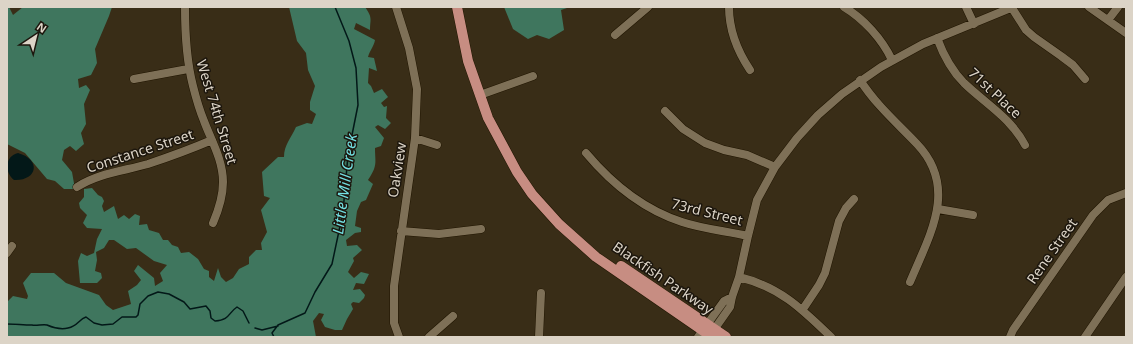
<svg xmlns="http://www.w3.org/2000/svg" width="1133" height="344" viewBox="0 0 1133 344" font-family="'Noto Sans',sans-serif">
  <style>
    .forest { fill: #3f765e }
    .water { fill: #031818 }
    .lines { fill: none; stroke-linecap: round; stroke-linejoin: round }
    .stream { stroke: #031818; stroke-width: 1.5 }
    .minor-casing { stroke: #201501; stroke-width: 9 }
    .major-casing { stroke: #201501; stroke-width: 11 }
    .minor { stroke: #7e7057; stroke-width: 8 }
    .major { stroke: #c78d82; stroke-width: 10 }
    .labels { text-anchor: middle; stroke-width: 3; stroke-linejoin: round; paint-order: stroke }
    .street-label { font-size: 14px; fill: #dcd4c7; stroke: #1c160d }
    .water-label { font-size: 15px; font-style: italic; fill: #73e0e2; stroke: #1c160d }
  </style>
  <rect width="100%" height="100%" fill="#392d17"/>
  <!-- forest -->
  <path class="forest" d="M7,7H9L13,15L23,7H112L109,16L95,49L97,63L91,75L78,79L79,88L86,85L90,90L84,104L86,124L81,133L84,144L76,151L70,146L64,150L62,160L72,172L75,189H64L55,181L47,179L25,153L7,144Z
    M289,7H365C373,18 370,19 370,30L356,23L354,29L375,40C374,46 370,50 368,57L374,58L377,71L369,68L368,83L371,86L374,93L382,89L388,97L381,103L384,107L387,106L386,118L391,123L385,129L378,125L375,127L384,138L381,146L375,148C375,163 378,165 368,180L373,184L366,200L361,202L357,211L355,226L361,228V232L355,233L346,240L347,246L357,245L362,250L353,258L354,261L348,272L354,278L361,272L369,274L364,284L356,283L353,290L360,289L365,295L364,298L359,303L353,302L351,304L353,309L347,319L342,330H335L325,327L321,320L324,314L319,313L313,321L316,337H7V302L13,296L27,299L28,296L23,283L31,273H54L66,283L99,295L106,305L113,310L131,304L128,291L137,285L141,280L134,271L138,265L154,278L155,286L163,281L160,273L167,265L154,261L136,248L127,249L114,240H109L104,248L96,252L97,260L95,271L101,273L102,278L97,283H80L78,261L81,253L87,256L94,253L97,239L102,229L87,228L83,223L87,215L80,208L79,203L84,197V189L92,188L98,195L102,197L104,201L102,206L104,212L114,206L118,219L124,215L129,219L135,214L140,216L139,225L147,224L149,230L159,233L163,240H168L172,245L178,247L181,253L189,252L198,259L204,269L209,271V277L214,281L218,268L221,277L226,282L233,278L239,269L249,264V257L256,250H262L261,243L267,232L261,210L270,198L264,196L262,172L278,157H284C284,145 291,138 296,127L307,123L312,124L316,114L310,110V102L315,86L308,70L306,53L297,41Z
    M504,7H570L561,10L564,30L549,39L537,35L528,39L513,29Z"/>
  <!-- water -->
  <path class="water" d="M18,153C42,160 37,181 14,180C4,172 5,156 18,153Z"/>
  <g class="lines">
    <!-- stream -->
    <path class="stream" d="M7,324C16,324 23,325 32,325C36,326 43,324 47,325C54,328 60,330 68,328C78,326 79,319 86,317L94,323L102,325L113,324L122,317H136L138,315L140,304L148,296L158,292L169,294L184,302L190,309L206,306L210,311L211,318L215,321C230,320 228,313 237,307L243,311L249,323
      M255,328L262,330L278,326
      M274,337L272,333L278,325L305,313L315,292L332,264L343,212L348,155L358,105L356,68L349,41L335,7"/>
    <defs>
      <path id="minor" d="M185,7C185,34 186,59 193,86C196,98 199,109 204,121C211,140 223,160 223,182C223,196 219,209 213,223
        M396,7L409,48L417,89L415,138L394,286V323L399,337
        M729,7C729,30 738,52 750,70
        M844,7C864,19 882,39 892,60
        M966,7L974,24
        M1089,7L1126,33
        M1012,8L1026,30L1034,37L1061,56L1073,65L1085,79
        M1108,20L1118,7
        M615,35L648,7
        M937,38C943,54 952,71 964,83C986,104 1011,118 1025,145
        M134,79L188,69
        M860,80C876,105 897,123 917,144C959,188 929,236 910,282
        M480,95L533,76
        M665,111L683,129L705,143L724,150L747,155L775,167
        M415,138L437,145
        M586,153C612,184 642,209 682,222C703,229 726,231 748,236
        M77,187C99,173 124,171 148,164C169,157 191,149 212,140
        M938,209L973,215
        M401,231L439,234L481,229
        M7,253L12,246
        M739,277C780,287 802,309 831,337
        M803,309L819,285L825,273L839,221L846,208L854,199
        M711,334L730,307L732,297L739,277L748,236L757,200L775,167L797,138L818,115L842,94L881,67L923,44L1013,7
        M429,337L453,316
        M539,337L541,293
        M698,337L724,301L732,297
        M1010,337L1013,330L1093,215L1108,200L1126,193
        M1085,337L1126,277"/>
      <path id="major" d="M457,7L468,61L488,118L517,172L532,194L559,224L596,257L712,337
        M621,266L726,337"/>
    </defs>
    <!-- minor casing -->
    <use href="#minor" class="minor-casing"/>
    <!-- major casing -->
    <use href="#major" class="major-casing"/>
    <!-- minor -->
    <use href="#minor" class="minor"/>
    <!-- major -->
    <use href="#major" class="major"/>
  </g>
  <g class="labels">
    <!-- street labels -->
    <g class="street-label">
      <text transform="translate(995 93) rotate(43)" y="5">71st Place</text>
      <text transform="translate(217 112) rotate(73)" y="5">West 74th Street</text>
      <text transform="translate(140 151) rotate(-18)" y="5">Constance Street</text>
      <text transform="translate(397 170) rotate(-81)" y="5">Oakview</text>
      <text transform="translate(707 212) rotate(14)" y="5">73rd Street</text>
      <text transform="translate(1052 251) rotate(-55)" y="5">Rene Street</text>
      <text transform="translate(663 278) rotate(34)" y="5">Blackfish Parkway</text>
    </g>
    <!-- water labels -->
    <g class="water-label">
      <text transform="translate(345 184) rotate(-82)" y="5">Little Mill Creek</text>
    </g>
  </g>
  <!-- border -->
  <rect width="1133" height="344" fill="none" stroke="#dcd4c7" stroke-width="16"/>
  <!-- north arrow -->
  <g transform="translate(36 36) rotate(35)" stroke="#1c160d" stroke-width="3" paint-order="stroke">
  <path d="M0-3L7 15L0 10L-7 15Z" fill="#dcd4c7"/>
  <text y="-6" font-size="11" font-weight="bold" text-anchor="middle" fill="#dcd4c7">N</text>
  </g>
</svg>
